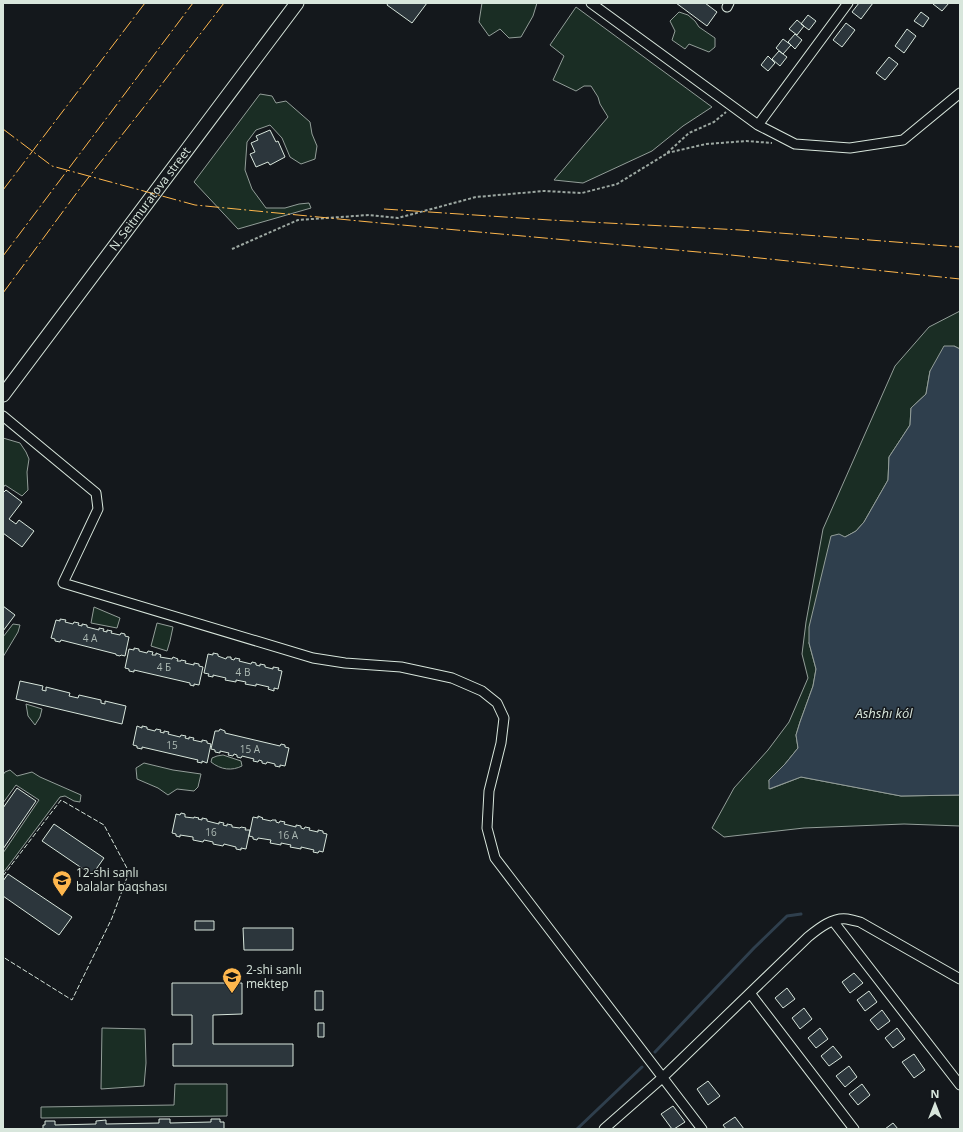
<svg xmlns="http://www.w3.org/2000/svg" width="963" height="1132" viewBox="0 0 963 1132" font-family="'Open Sans',sans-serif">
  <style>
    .green { fill: #1a2d24; stroke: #939e99 }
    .water { fill: #2f3f4d; stroke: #939e99 }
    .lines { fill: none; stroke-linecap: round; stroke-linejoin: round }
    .stream { stroke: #2f3f4d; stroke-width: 3 }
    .building { fill: #2c363c; stroke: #d8e6dc }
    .street-casing { stroke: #d8e6dc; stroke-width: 11 }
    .secondary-casing { stroke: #d8e6dc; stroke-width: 15 }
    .path { stroke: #9da8a2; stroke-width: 2; stroke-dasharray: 3 2; stroke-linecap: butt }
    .street { stroke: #14181c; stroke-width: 9 }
    .secondary { stroke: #14181c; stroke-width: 13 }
    .fence { stroke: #d8e6dc; stroke-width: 1; stroke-dasharray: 5 2; stroke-linecap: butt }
    .power { stroke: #ffb74d; stroke-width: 1; stroke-dasharray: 14 3 2 3; stroke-linecap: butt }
    .labels { text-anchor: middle; stroke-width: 3; stroke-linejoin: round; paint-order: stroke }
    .number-label { font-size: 10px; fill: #adbab4 }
    .street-label { font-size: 12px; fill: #d8e6dc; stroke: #14181c }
    .poi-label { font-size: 12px; fill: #d8e6dc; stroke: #14181c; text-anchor: start }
    .water-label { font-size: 13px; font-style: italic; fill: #d8e6dc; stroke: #14181c }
  </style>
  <rect width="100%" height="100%" fill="#14181c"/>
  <!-- green -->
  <path class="green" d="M482,3H537L533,16L521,37L509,38L500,29L489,36L479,22Z
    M576,7L712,107L683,126L652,151L583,183L554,180L608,117L600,104L598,97L591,86H584L576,91L553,80L564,56L550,45Z
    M679,12L688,15L695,21L699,27L715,38V47L709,52L689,44L685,49L672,40L675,31L670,21Z
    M260,94L272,96L276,103L286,101L310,122L312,134L317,146L315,159L301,164L290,157L282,138L270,125L256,130L247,142L245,170L252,189L266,208H285L299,204L309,203L311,208L238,229L194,182Z
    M960,311V349L954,346L930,371L926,394L911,408L910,425L889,457L888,480L864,522L856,531L845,537L809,643L816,669L813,686L800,722L796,735L798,748L785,764L769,780L770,789L801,777L901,796L960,795V826L904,824L804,828L724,837L712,828L734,788L768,750L789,722L808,678L802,654L806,622L823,529L895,366L929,327Z
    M3,438L20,443L26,452L29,459L27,472L28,490L22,496L5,485L3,488Z
    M94,607L120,618L117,628L91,623Z
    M157,623L173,627L170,641L167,651L151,646Z
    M13,624L20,625L18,632L3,657V637Z
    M26,704L42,709L40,717L35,725L28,716Z
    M223,755L241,761L242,766C232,771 221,770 211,762L212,758L217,756Z
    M144,763L173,770L201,774L198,787L194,791L177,789L168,795L158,788L137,779L136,768Z
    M10,770L17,776L32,772L40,777L81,795L80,802L74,801L65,796L60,797L3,873V853L39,800L16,785L3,803V775L5,772Z
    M102,1028L145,1029L146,1063L144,1086L101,1089Z
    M175,1084H227V1116L41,1118V1107L174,1105Z"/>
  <!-- water -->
  <path class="water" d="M944,346H954L960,349V795L901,796L801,777L769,789V780L785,764L798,748L796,735L800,722L813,686L816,669L809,643V627L831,536L839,534L845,537L856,531L864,522L888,480L889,457L910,425L911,408L926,394L930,371Z"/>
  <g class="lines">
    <!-- stream -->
    <path class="stream" d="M655,1052L754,948L787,916L801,914
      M577,1129L642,1067"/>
  </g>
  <!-- building -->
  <path class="building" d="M388,3H427L412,23L387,5Z
    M676,3H705L717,12L707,26Z
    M859,3H873L861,19L852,12Z
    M935,3H949L942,11L933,4Z
    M921,12L929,18L923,27L914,21Z
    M808,15L816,21L809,30L801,24Z
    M797,20L804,26L797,35L789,29Z
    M846,23L855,30L842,47L833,40Z
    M907,29L916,36L904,53L895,46Z
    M795,34L802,40L795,49L788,42Z
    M783,39L791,45L783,54L776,48Z
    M779,51L787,57L780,66L772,59Z
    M768,56L775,63L768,71L761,65Z
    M889,57L898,64L885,80L876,73Z
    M270,130L276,142L278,141L285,157L270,165L268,162L256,167L250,154L255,152L251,143L258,140L256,136Z
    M6,490L22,502L9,519L16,524L19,520L34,531L22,547L3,533V493Z
    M3,606L15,615L3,631Z
    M60,619L66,620L65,622L73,624L74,622L79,623L78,625L82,626V624L87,625V627L99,630V628L104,629L103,631L107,632V630L112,631L111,633L120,635L121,633L125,634V636L129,637L125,656L121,655L120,656L116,655V654L61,640L60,642L55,641V639L51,638L56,620L60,621Z
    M134,648L139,649V651L147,653L148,651L153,652L152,655H156V653L161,655L160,657L172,659L173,657L178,659L177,661H181V660L186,661L185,663L194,665V663L199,664V666L203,667L199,685L194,684V686L190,685V683L134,670V672L129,671V669L125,668L129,649L134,650Z
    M213,653L218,654V656L226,659L227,657H231V659L234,660L235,658L240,659L239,661L251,664L252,662L256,663V665L260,666V664L265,665V667L273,669V667L279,668L278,670L282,671L278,689L274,688V691L268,689L269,687L256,684V686L245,684L246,682L236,680V682L225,680L226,678L213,675V677L208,676L209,674L204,673L208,654L213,655Z
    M20,681L43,686L42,690L46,691V687L70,693L69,696L78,698L79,695L101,700V703L105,704V701L126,706L122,724L16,699Z
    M137,726L142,728V726L147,727V729L155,731L156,729L161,730L160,732L164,733V731L169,732L168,734L180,737L181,735L186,736L185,738L189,739V737L194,738L193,740L202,742V740L207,741V743L211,744L207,763L202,761V763L197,762L198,760L142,747V749L137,748V746L133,745Z
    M220,729L225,731V733L280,746L281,744L285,745V747L289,748L285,766L280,765V767L275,766V764L267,762L266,764L262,763V761L259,760L258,762L253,761L254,759L242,756L241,758L237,757V755L234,754L233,756L228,755L229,753L220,751V753L215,752V750L211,749L215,731H219Z
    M17,788L36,801L3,849V808Z
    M181,813L185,814V817L194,818V817L199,818L198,819L202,820V818L207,819V821L219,824V822L224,823L223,825L227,826V824L232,825V827L240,828L241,827L246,828L245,830H250L246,849L241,848V850L236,849V847L224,844L223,846L213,844V842L204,840L203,842L193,840V837L180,835V837L176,836V834L172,833L176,814L180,815Z
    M258,816L263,818L262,819L271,821L272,820H276V822L279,823L280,821L285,822L284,824L296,827V825L301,826V828L304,829L305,827L310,828L309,830L318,832V830L323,831V833L327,834L323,852L319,851L318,853L313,852L314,850L301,847V849L290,847L291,845L281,843V845L270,843L271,840L258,838L257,840L253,839V837L249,836L253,817L258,818Z
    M54,824L104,858L92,875L42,841Z
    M8,874L72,917L59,935L3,896V881Z
    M195,921H214V930H195Z
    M243,928H293V950H244Z
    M854,973L863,983L850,993L842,982Z
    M172,983H242V1014L213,1015V1044H293V1066H173V1044H192V1015H172Z
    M787,988L795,999L783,1008L775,998Z
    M315,991H323V1010H315Z
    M869,991L877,1002L865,1011L857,1000Z
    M804,1008L812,1019L800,1029L792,1018Z
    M882,1010L890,1021L878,1030L870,1020Z
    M318,1023H324V1037H318Z
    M820,1028L828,1039L816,1048L808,1038Z
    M897,1028L905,1039L893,1048L885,1038Z
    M833,1046L842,1057L829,1066L821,1056Z
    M914,1054L925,1070L914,1078L902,1062Z
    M849,1066L857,1077L845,1087L836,1076Z
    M708,1081L720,1096L708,1105L697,1089Z
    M862,1084L870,1095L858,1105L849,1094Z
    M673,1106L685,1122L674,1129H672L661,1114Z
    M735,1117L744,1129H726L723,1125Z
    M159,1119H170V1123L211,1122V1119H220V1122H224V1129H43V1125H45V1121H55V1125L96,1124V1121L106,1120V1124L159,1123Z
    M893,1123L898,1129H885Z"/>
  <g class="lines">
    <defs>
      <path id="street" d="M591,3L758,125L795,144L850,148L903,140L960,93
        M727,7L729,3
        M758,125L848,3
        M3,416L96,493L98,509L63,583L313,658L345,663L401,667L452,678L482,691L497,703L504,718L501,743L489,791L487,828L495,858L702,1129
        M833,921L960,1085
        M750,993L854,1129
        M604,1129L662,1078L808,937C819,928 833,917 847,919C852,920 856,921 860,922L960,979"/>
      <g id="secondary">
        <path id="s1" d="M3,395L297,3"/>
      </g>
    </defs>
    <!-- street casing -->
    <use href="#street" class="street-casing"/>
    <!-- secondary casing -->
    <use href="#secondary" class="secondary-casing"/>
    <!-- path -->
    <path class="path" d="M667,153L706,144L746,141L772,143
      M232,249L298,220L369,215L398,218L476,197L544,191L582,193L617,184L666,154L689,133L714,122L726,112"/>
    <!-- street -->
    <use href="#street" class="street"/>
    <!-- secondary -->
    <use href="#secondary" class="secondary"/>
    <!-- fence -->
    <path class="fence" d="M3,876L61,800L104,825L129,872L112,918L72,1000L3,957"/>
    <!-- power -->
    <path class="power" d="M3,129L52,166L195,205L380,223L731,255L960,279
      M3,190L145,3
      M384,209L550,220L741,230L960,247
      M3,256L193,3
      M3,293L81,187L155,93L224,3"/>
  </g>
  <!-- icons -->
  <defs>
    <symbol id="school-pin" viewBox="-11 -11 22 30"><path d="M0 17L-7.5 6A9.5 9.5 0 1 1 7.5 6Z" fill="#ffb74d" stroke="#14181c"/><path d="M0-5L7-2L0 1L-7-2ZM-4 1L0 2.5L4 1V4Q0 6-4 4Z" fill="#111"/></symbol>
  </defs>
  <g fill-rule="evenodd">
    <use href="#school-pin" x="51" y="869" width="22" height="30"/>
    <use href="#school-pin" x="221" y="966" width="22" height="30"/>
  </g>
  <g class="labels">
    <!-- number labels -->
    <g class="number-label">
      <text x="90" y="642">4 А</text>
      <text x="164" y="671">4 Б</text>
      <text x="243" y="676">4 B</text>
      <text x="172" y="749">15</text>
      <text x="250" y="753">15 A</text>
      <text x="211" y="836">16</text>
      <text x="288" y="839">16 А</text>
    </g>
    <!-- street labels -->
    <g class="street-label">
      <text dy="4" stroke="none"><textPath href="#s1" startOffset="245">N. Seitmuratova street</textPath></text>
    </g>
    <!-- poi labels -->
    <g class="poi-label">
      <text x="76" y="877">12-shi sanlı<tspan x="76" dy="14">balalar baqshası</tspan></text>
      <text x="246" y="974">2-shi sanlı<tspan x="246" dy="14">mektep</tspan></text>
    </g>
    <!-- water labels -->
    <g class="water-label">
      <text x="884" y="718">Ashshı kól</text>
    </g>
  </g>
  <!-- border -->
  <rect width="963" height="1132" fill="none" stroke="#d8e6dc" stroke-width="8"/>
  <!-- north arrow -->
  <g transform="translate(935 1104)" stroke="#14181c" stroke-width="3" paint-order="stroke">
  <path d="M0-3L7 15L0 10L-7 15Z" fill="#d8e6dc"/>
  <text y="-6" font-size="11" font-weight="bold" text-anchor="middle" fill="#d8e6dc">N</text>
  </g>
</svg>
